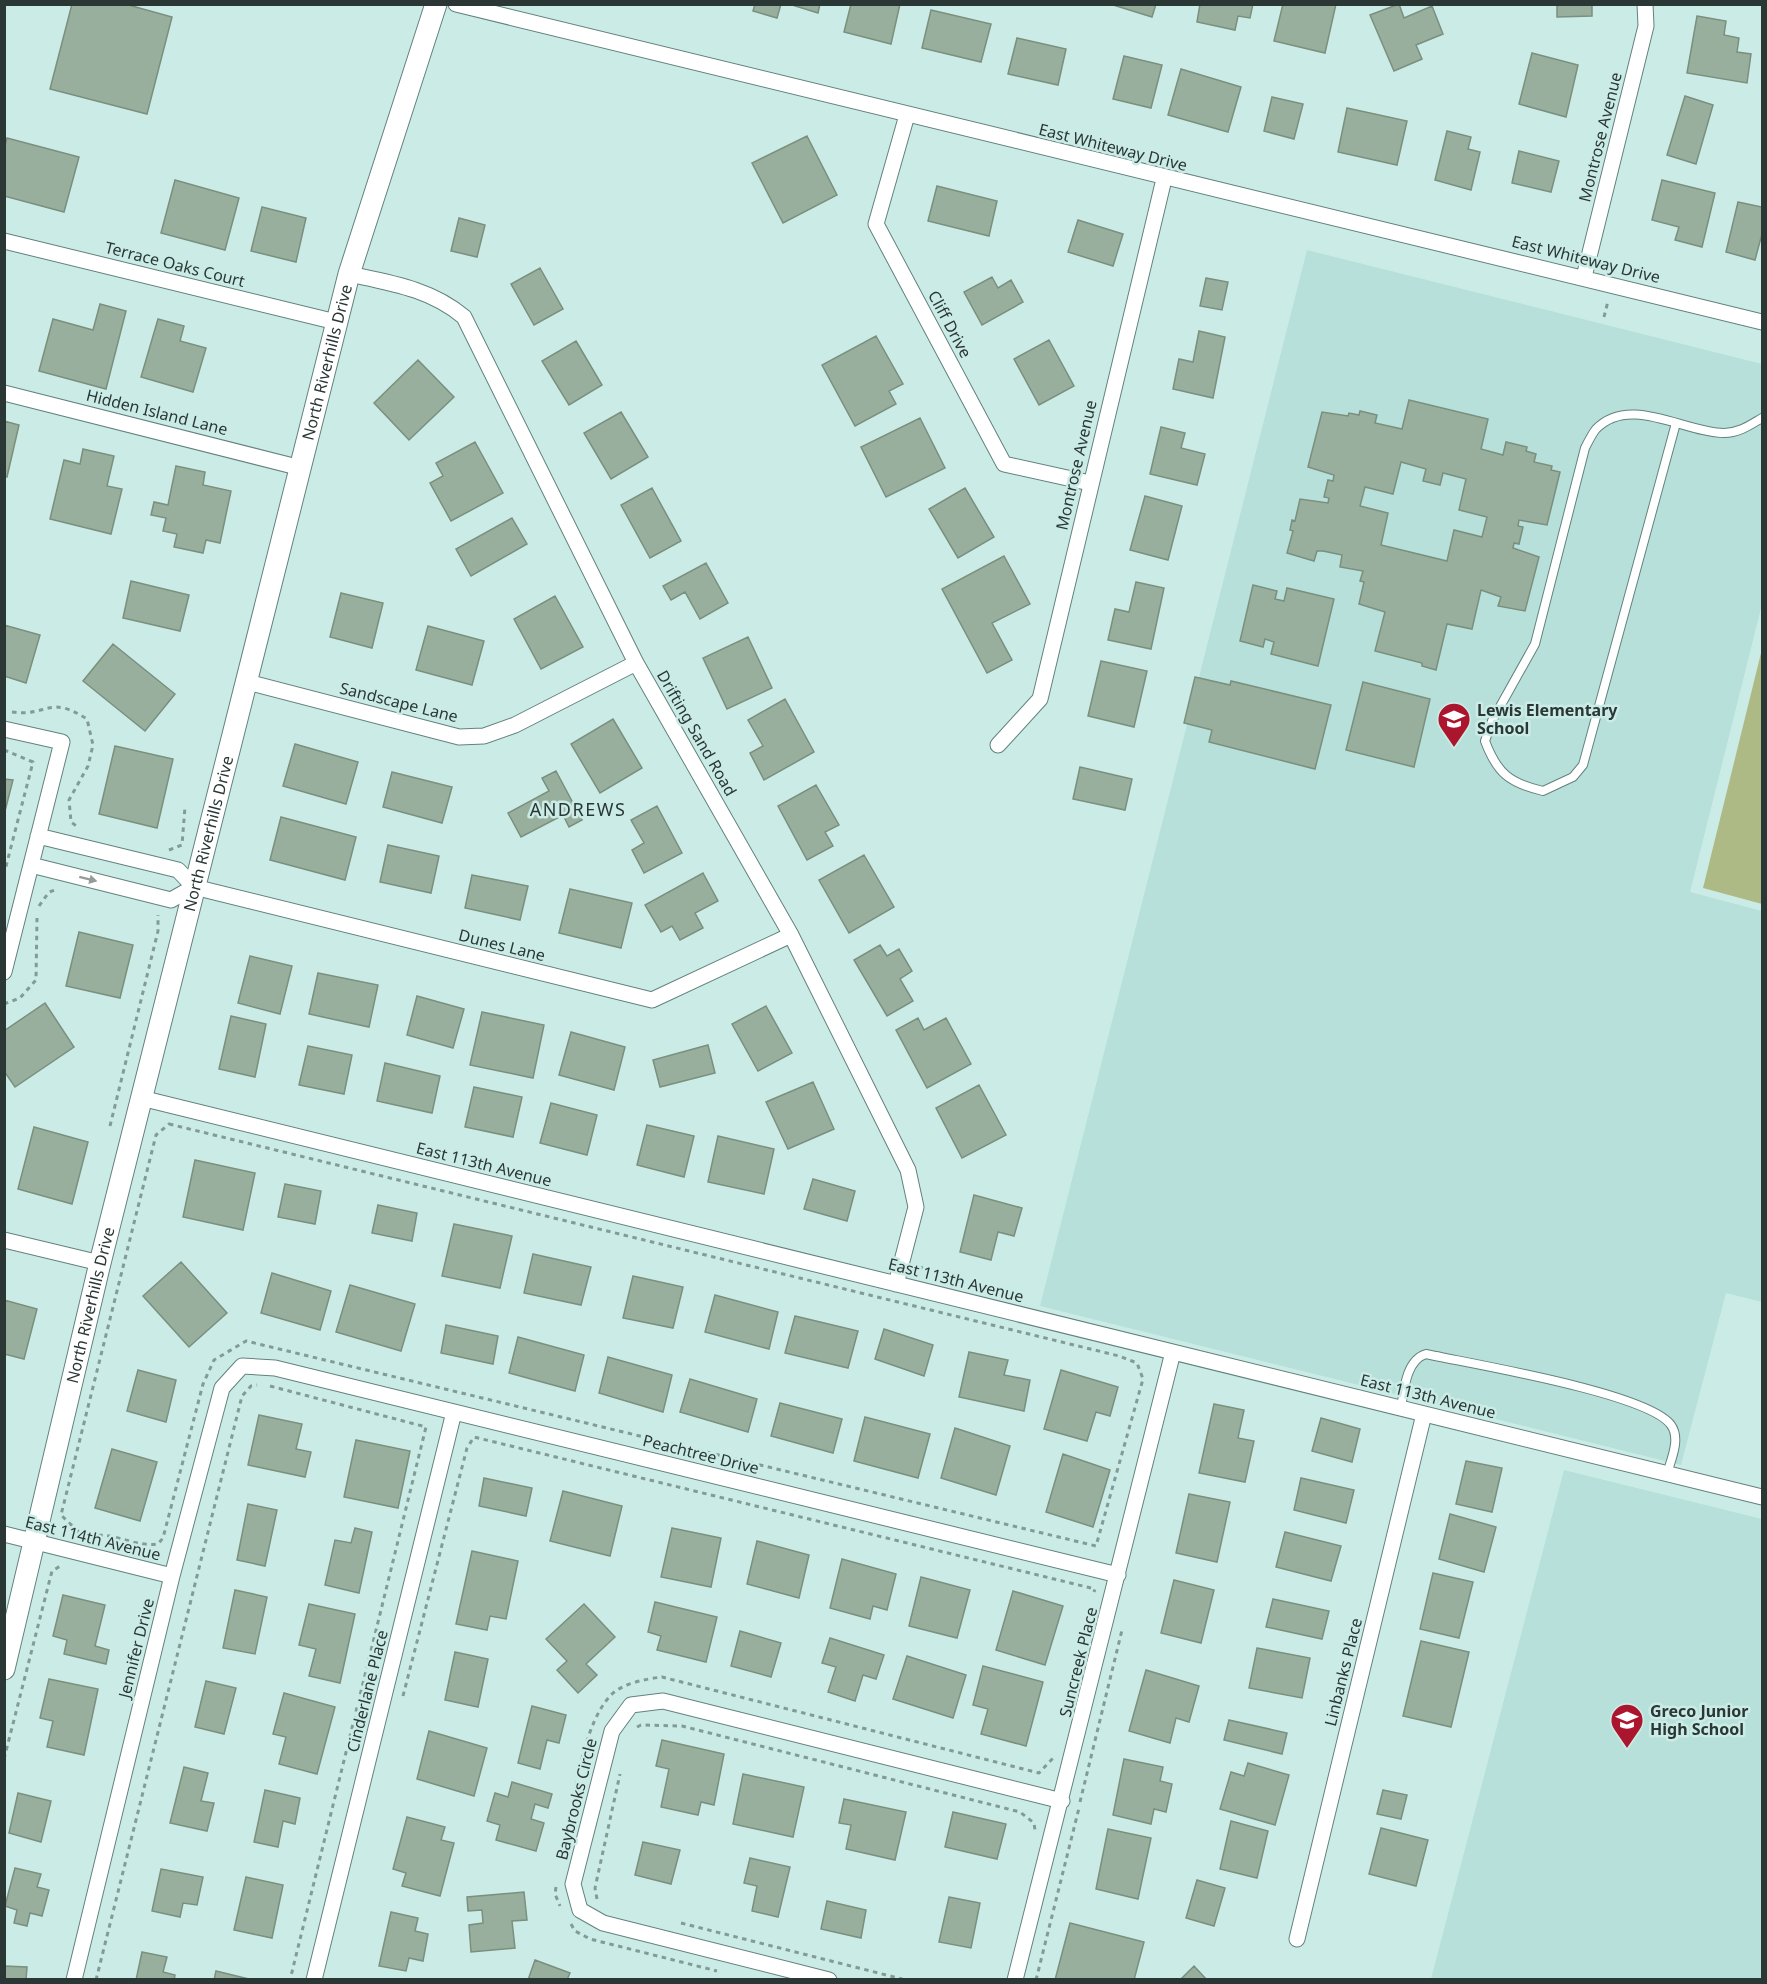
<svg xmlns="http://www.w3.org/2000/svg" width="1767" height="1984" viewBox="0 0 1767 1984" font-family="'Noto Sans',sans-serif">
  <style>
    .built { fill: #b6e0d9 }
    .green { fill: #aeba85 }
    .building { fill: #99af9d; stroke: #7a8f7e; stroke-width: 1.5; fill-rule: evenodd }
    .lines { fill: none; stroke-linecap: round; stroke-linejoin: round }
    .lane-casing { stroke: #63827d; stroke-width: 10 }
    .street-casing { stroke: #63827d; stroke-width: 17 }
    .secondary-casing { stroke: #63827d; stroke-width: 23 }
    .path { stroke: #839b97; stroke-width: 3; stroke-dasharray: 4.5 4.5; stroke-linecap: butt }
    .lane { stroke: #fff; stroke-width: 8 }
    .street { stroke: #fff; stroke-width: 15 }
    .secondary { stroke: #fff; stroke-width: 21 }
    .oneway { fill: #949b9a }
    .labels { text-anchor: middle; stroke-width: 5; stroke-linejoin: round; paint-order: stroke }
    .street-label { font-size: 16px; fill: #2a3735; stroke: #cbece6 }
    .poi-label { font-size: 16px; font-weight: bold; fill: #2a3735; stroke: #cbece6; text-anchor: start }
    .neighbourhood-label { font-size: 18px; letter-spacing: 1.5px; fill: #2a3735; stroke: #cbece6 }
  </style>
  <rect width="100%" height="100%" fill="#cbece6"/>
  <!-- built -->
  <path class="built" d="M1307,250L1762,364V604L1690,892L1762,911V1302L1726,1293L1681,1465L1040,1306Z
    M1564,1470L1762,1519V1979H1431Z"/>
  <!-- green -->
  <path class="green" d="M1762,649V904L1703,888Z"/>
  <!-- building -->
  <path class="building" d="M72,4H125L172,17L147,114L50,89Z
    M755,4H781L777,18L753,11Z
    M789,4H820L818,13Z
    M851,4H900L891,44L844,32Z
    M1110,4H1156L1152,17Z
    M1200,4H1253L1250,18L1238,16L1235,30L1197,22Z
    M1283,4H1336L1325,53L1274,41Z
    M1399,4L1404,18L1432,6L1443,34L1416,45L1422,59L1394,71L1370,15Z
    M1557,4H1592V16L1557,17Z
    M931,10L991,24L981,62L922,48Z
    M1697,16L1726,21L1724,35L1739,38L1737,52L1751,54L1747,83L1687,73Z
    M1017,38L1066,49L1058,85L1008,74Z
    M1532,53L1578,65L1566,117L1519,104Z
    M1124,56L1162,65L1151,108L1113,99Z
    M1181,69L1241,87L1228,132L1168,115Z
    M1685,96L1713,105L1696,164L1667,155Z
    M1272,97L1303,104L1294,139L1264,131Z
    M1347,108L1407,121L1397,165L1338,152Z
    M1447,131L1471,137L1468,149L1480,152L1471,190L1435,180Z
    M807,136L837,195L783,223L752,163Z
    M7,138L79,157L64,212L4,196V149Z
    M1519,151L1559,161L1551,192L1512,183Z
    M175,180L239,198L225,250L161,233Z
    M1662,180L1715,193L1702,247L1675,240L1679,227L1652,220Z
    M937,186L997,201L989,236L928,221Z
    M1738,202L1762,207V234L1755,260L1726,252Z
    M262,207L306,218L296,262L251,251Z
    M459,218L485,225L477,257L451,251Z
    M1078,220L1123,234L1113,266L1068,252Z
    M540,268L563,309L534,325L511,284Z
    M992,277L998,288L1011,280L1023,302L982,325L964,292Z
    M1206,278L1228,282L1222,310L1200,306Z
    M100,304L126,311L106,389L39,371L53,319L93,330Z
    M158,319L184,326L180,341L206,348L193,392L141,377Z
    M1199,331L1225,337L1213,398L1173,389L1179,359L1193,362Z
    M876,336L903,384L889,391L896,404L855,426L822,365Z
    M1049,340L1074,386L1039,405L1014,359Z
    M576,341L602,385L569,405L542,361Z
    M418,360L454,397L409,440L374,403Z
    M1409,400L1488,419L1481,449L1503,455L1506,442L1527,447L1526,451L1536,454L1534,462L1552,466L1551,470L1560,472L1547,525L1519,520L1518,526L1523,527L1519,544L1514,543L1513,548L1539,557L1525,611L1498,606L1501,597L1481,590L1472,629L1447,624L1436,670L1422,666V663L1375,651L1385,612L1359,604L1364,582L1360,581L1363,571L1340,567L1342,555L1323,551H1317L1314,561L1287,553L1293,531L1290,530L1292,520L1295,521L1300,499L1328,503L1329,498L1324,497L1328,480L1333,481L1334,475L1308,467L1322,412L1348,416L1349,413L1359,415L1360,411L1377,415L1375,423L1402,429ZM1401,462L1426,469L1423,481L1440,485L1443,473L1466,479L1459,510L1487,517L1482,537L1454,530L1447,561L1381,545L1388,513L1360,506L1365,487L1393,494Z
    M621,412L648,457L611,479L584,433Z
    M920,418L945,468L886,497L861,447Z
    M4,421L19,425L7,477L4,476Z
    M1161,427L1185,433L1181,448L1205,454L1197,485L1150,474Z
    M475,442L503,493L451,521L430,483L443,476L436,463Z
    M83,449L114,456L107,486L122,489L111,534L50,519L64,460L80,464Z
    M176,466L205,472L203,485L231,491L220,543L206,540L203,553L174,547L177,534L163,531L166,518L151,515L154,502L168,505Z
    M652,488L681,541L650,558L621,505Z
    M965,488L994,537L958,558L929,509Z
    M1145,496L1182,506L1168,560L1130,550Z
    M512,518L527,544L471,576L456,549Z
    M1004,556L1030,604L992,623L1012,660L987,673L942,589Z
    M706,563L728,603L700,619L685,592L671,600L663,586Z
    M131,581L189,595L180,631L123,618Z
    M1136,582L1164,588L1151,649L1108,640L1115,609L1129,612Z
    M1253,585L1277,591L1275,599L1284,601L1287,588L1334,599L1318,666L1271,654L1274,642L1265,639L1263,647L1240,641Z
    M341,593L383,603L372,648L330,637Z
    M555,596L583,647L541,669L514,619Z
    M4,625L40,635L26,683L4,676Z
    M428,626L484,641L472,685L416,670Z
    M748,637L772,688L727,709L703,658Z
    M113,644L175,694L145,731L83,681Z
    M1101,661L1147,671L1134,727L1088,716Z
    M1195,677L1230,685L1231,681L1331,705L1315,769L1209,742L1212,730L1184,723Z
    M1363,682L1430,699L1414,767L1346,750Z
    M785,699L814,752L764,780L750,753L763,746L748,720Z
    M613,719L642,768L600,793L571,744Z
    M295,744L358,762L346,804L283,786Z
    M115,746L173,759L157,828L99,814Z
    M1080,767L1132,779L1125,810L1073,799Z
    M556,771L582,820L569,827L563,815L521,837L508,813L549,791L542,778Z
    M392,772L452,787L442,823L383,807Z
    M4,779L13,780L4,815Z
    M816,785L839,825L825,832L833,846L807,860L778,806Z
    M657,806L682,853L644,873L632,850L644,843L631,820Z
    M281,817L356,837L345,880L270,860Z
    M388,845L439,856L431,893L380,882Z
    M864,855L894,907L849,933L819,880Z
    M703,873L718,901L695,913L703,928L680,940L672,926L661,932L645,905Z
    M472,875L528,886L520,920L465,908Z
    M570,889L632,903L621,948L559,933Z
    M79,932L133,945L120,998L66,986Z
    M880,945L887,956L899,949L912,971L900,979L913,1001L887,1016L854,960Z
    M250,956L292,966L280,1014L238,1003Z
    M318,973L378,985L369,1027L309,1014Z
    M417,996L464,1009L453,1048L407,1035Z
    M45,1003L74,1047L15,1087L4,1071V1031Z
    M766,1006L792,1053L758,1071L732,1024Z
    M482,1012L544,1025L533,1078L470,1065Z
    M231,1016L266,1024L255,1077L219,1069Z
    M918,1018L924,1030L946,1018L971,1064L927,1088L896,1030Z
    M571,1032L625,1047L614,1090L559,1075Z
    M708,1045L715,1073L660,1087L653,1060Z
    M308,1046L352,1055L344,1094L299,1085Z
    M385,1063L440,1076L432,1113L377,1101Z
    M813,1082L834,1129L788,1149L766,1102Z
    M979,1085L1006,1135L962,1158L936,1108Z
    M474,1087L522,1097L513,1137L465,1127Z
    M551,1103L597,1115L587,1155L540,1143Z
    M647,1125L694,1136L684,1177L637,1165Z
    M34,1127L88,1142L72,1204L18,1189Z
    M718,1136L774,1149L764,1194L708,1182Z
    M195,1160L255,1173L243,1230L183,1217Z
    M813,1179L855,1191L847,1221L804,1209Z
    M285,1184L321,1191L315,1224L278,1217Z
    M974,1195L1022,1208L1014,1236L998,1232L991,1260L960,1252Z
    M378,1205L417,1213L412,1241L372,1233Z
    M454,1224L512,1236L500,1288L442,1276Z
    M533,1254L591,1267L581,1305L524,1293Z
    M181,1262L227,1313L189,1347L143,1296Z
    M272,1273L331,1291L320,1330L261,1313Z
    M633,1276L683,1287L673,1328L623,1318Z
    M350,1285L415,1304L401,1351L336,1332Z
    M715,1295L778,1312L769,1349L705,1332Z
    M4,1300L37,1309L24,1359L4,1354Z
    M795,1316L858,1331L848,1368L785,1353Z
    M446,1325L498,1336L493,1364L441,1353Z
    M884,1329L933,1345L924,1376L875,1359Z
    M518,1337L584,1355L575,1391L509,1373Z
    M969,1352L1008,1360L1004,1375L1030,1380L1024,1411L959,1397Z
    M608,1357L672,1375L663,1412L599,1393Z
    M138,1370L176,1380L166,1422L127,1411Z
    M1061,1370L1118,1387L1110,1416L1096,1412L1087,1441L1044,1429Z
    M690,1379L757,1399L748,1432L680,1412Z
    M780,1403L842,1419L833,1453L771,1436Z
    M1214,1404L1244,1410L1238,1438L1254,1441L1245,1482L1199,1473Z
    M259,1415L302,1424L296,1449L311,1452L305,1477L248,1465Z
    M865,1417L930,1434L918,1478L854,1461Z
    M1321,1418L1360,1429L1352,1462L1312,1451Z
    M955,1428L1010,1446L996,1495L941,1478Z
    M356,1440L410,1451L398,1508L344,1497Z
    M112,1449L157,1462L140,1521L95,1508Z
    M1063,1454L1110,1470L1093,1527L1046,1512Z
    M1466,1461L1502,1468L1492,1512L1456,1504Z
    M484,1478L532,1488L526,1516L479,1506Z
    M1301,1478L1354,1490L1346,1523L1294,1510Z
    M563,1491L622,1506L610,1556L550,1541Z
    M1189,1494L1230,1502L1217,1562L1176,1553Z
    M248,1504L277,1510L265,1566L237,1560Z
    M1450,1514L1496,1527L1484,1572L1439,1559Z
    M355,1528L372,1532L359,1593L325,1585L335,1540L351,1543Z
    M672,1528L721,1538L711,1587L661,1577Z
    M1285,1532L1341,1546L1331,1581L1276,1567Z
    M757,1541L809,1555L799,1598L747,1584Z
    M472,1551L518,1561L506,1619L490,1616L487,1630L456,1624Z
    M842,1559L896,1574L887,1610L873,1606L870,1619L830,1608Z
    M1433,1573L1473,1582L1459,1638L1420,1629Z
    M921,1577L970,1590L957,1638L909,1626Z
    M1174,1580L1214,1590L1201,1643L1161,1633Z
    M235,1590L267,1597L255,1654L223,1648Z
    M1013,1591L1063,1606L1045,1665L996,1650Z
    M63,1595L105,1605L95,1646L109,1650L106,1664L64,1654L67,1640L53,1636Z
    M1273,1599L1329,1611L1322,1639L1266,1627Z
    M655,1602L717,1617L706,1662L657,1650L661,1636L648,1632Z
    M309,1604L355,1614L340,1683L309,1676L316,1649L299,1645Z
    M584,1604L615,1637L586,1664L597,1675L578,1693L557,1670L567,1661L546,1639Z
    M740,1631L781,1643L771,1677L731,1666Z
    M830,1638L884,1655L876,1679L863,1675L855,1701L828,1692L836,1667L822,1663Z
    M1421,1641L1469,1652L1451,1727L1403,1716Z
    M1257,1648L1310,1658L1302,1698L1249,1688Z
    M455,1652L488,1659L478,1707L445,1700Z
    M907,1656L966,1675L953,1718L893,1699Z
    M983,1666L1043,1682L1026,1746L981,1734L988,1709L973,1705Z
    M1146,1670L1199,1686L1189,1722L1176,1718L1170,1743L1129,1731Z
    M49,1679L98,1689L84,1755L47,1747L53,1721L40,1718Z
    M206,1681L236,1688L224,1734L195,1727Z
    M284,1693L335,1707L317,1774L279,1764L286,1737L273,1734Z
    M532,1706L566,1715L559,1743L547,1740L540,1769L518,1763Z
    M1229,1720L1287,1733L1282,1754L1224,1740Z
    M429,1731L487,1748L474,1796L417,1779Z
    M662,1740L724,1754L714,1805L701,1802L698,1815L661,1807L669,1769L656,1766Z
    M1124,1759L1163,1767L1160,1781L1172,1784L1166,1812L1154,1809L1151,1824L1113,1815Z
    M1248,1763L1289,1775L1275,1825L1220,1809L1231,1772L1244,1776Z
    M184,1767L208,1773L201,1801L214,1803L207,1831L170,1823Z
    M743,1774L804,1787L793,1837L733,1824Z
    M512,1782L552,1794L548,1808L535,1804L531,1819L544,1823L536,1851L496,1840L500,1825L487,1821L495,1793L508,1797Z
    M265,1790L300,1798L295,1824L283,1821L278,1847L254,1842Z
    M1383,1790L1407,1795L1401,1819L1377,1814Z
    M18,1793L51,1801L41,1842L9,1833Z
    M844,1799L906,1812L895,1860L846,1849L851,1825L839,1823Z
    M953,1812L1006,1824L997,1859L945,1847Z
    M407,1817L445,1827L441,1840L454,1843L440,1896L402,1886L406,1873L393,1869Z
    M1231,1821L1268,1831L1257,1878L1220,1869Z
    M1381,1828L1428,1840L1416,1886L1369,1874Z
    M1108,1829L1151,1838L1138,1899L1096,1889Z
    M643,1842L680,1850L671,1884L635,1875Z
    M750,1858L790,1867L778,1917L752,1911L757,1886L744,1883Z
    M15,1868L41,1874L37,1887L49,1890L42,1916L30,1913L27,1926L14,1923L17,1910L5,1906Z
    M161,1869L203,1877L197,1905L183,1903L180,1917L152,1911Z
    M246,1877L283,1885L272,1938L234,1930Z
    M1197,1880L1225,1888L1214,1926L1186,1918Z
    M524,1892L527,1920L512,1921L515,1948L471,1952L469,1925L483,1923L482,1910L468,1911L467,1897Z
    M949,1897L980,1903L971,1948L939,1942Z
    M827,1901L866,1910L861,1938L821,1929Z
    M391,1912L418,1918L415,1931L428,1934L423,1961L409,1958L406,1971L379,1966Z
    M1070,1923L1144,1942L1134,1980H1055Z
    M142,1952L167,1957L163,1972L175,1975L174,1980H136Z
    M535,1960L570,1973L567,1980H528Z
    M4,1966L27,1967L26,1980H4Z
    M1194,1966L1207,1980H1180Z
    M216,1971L253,1980H214Z"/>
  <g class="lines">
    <defs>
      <path id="lane" d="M1676,423L1583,765L1573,777L1543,791C1509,783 1497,773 1485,741L1492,721L1535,644L1585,448C1588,442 1592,434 1596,429C1630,394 1685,433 1724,433C1739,433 1750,425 1762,418
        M1401,1408C1404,1390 1406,1360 1426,1354C1472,1364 1648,1393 1671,1425C1681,1439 1671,1459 1667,1474"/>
      <path id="street" d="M456,4L1762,322
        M907,115L876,224L1004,464L1090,483
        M4,241L336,322
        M349,274C391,283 431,289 464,317L636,663L791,935L908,1170L916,1207L896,1284
        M1584,277L1646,26L1645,4
        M4,393L301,468
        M247,682L459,737L484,736L515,725L636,663
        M4,729L62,742L4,972
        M998,745L1040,699L1164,179
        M38,836L178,870L194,887L652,1000L791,935
        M31,865L171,900L194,887
        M141,1098L1762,1497
        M4,1240L100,1263
        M4,1534L172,1576
        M1297,1939L1424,1414
        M74,1980L172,1576L222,1388L242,1366L275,1368L1118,1575
        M314,1980L454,1412
        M829,1980L603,1923L580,1910L573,1884L612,1731L631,1705L663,1701L1062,1801
        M1015,1980L1173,1352"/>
      <g id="secondary">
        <path id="s1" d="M4,1669L100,1263L349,274L436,4"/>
      </g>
    </defs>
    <!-- lane casing -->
    <use href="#lane" class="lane-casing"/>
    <!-- street casing -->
    <use href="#street" class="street-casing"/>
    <!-- secondary casing -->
    <use href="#secondary" class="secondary-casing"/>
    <!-- path -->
    <path class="path" d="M1604,317L1608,301
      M12,712C49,717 48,694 87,719L93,745L88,766L69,800L71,822L79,828
      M4,750L33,762L4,874
      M169,850L182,845L185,807
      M39,906L49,892L58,889
      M4,1004L20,998L36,980L37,918
      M169,1124L1119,1356L1137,1363L1143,1379L1096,1546L246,1341L214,1360L203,1384L163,1538L158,1544C133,1548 108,1528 85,1538L61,1515L156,1135Z
      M110,1126L158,931V915
      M919,1269L925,1266
      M270,1386L426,1427L290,1980
      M403,1696L467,1448L474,1437L1095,1589L1094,1592
      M637,1727L641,1725L682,1726L1020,1812L1034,1823L1035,1830
      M4,1759L52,1571L62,1565
      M1080,1802L1122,1630
      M567,1830C576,1792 583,1724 611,1695C623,1683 646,1679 662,1677L1039,1773L1053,1758
      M556,1887L555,1894L560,1906
      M597,1899L595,1888L620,1774
      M681,1923L906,1980
      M571,1924L575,1931L590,1939L717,1971
      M96,1980L242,1396L251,1386L257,1385
      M1036,1980L1079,1808"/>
    <!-- lane -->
    <use href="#lane" class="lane"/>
    <!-- street -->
    <use href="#street" class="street"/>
    <!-- secondary -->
    <use href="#secondary" class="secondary"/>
  </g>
  <!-- one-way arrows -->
  <defs><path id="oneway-solid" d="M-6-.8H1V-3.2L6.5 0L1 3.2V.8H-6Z" transform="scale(1.5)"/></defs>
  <use class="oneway" href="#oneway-solid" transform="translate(88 879) rotate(14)"/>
  <!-- icons -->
  <defs>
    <symbol id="school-pin" viewBox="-11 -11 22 30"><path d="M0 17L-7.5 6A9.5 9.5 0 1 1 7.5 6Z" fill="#ab152d" stroke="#cbece6"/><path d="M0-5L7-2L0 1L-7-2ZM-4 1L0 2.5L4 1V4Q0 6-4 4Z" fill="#fff"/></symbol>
  </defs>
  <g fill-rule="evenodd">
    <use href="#school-pin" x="1435" y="700" width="38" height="52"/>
    <use href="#school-pin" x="1608" y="1701" width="38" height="52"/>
  </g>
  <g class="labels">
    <!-- street labels -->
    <g class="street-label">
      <text transform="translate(1600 137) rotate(-76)" y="6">Montrose Avenue</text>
      <text transform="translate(1113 147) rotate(14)" y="6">East Whiteway Drive</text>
      <text transform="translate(1586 259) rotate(14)" y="6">East Whiteway Drive</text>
      <text transform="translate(175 264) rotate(14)" y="6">Terrace Oaks Court</text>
      <text transform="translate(950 324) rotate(62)" y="6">Cliff Drive</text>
      <text dy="6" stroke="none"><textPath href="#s1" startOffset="1346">North Riverhills Drive</textPath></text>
      <text transform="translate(157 412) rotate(14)" y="6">Hidden Island Lane</text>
      <text transform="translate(1076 465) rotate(-77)" y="6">Montrose Avenue</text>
      <text transform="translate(399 702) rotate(14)" y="6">Sandscape Lane</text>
      <text transform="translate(697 733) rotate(60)" y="6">Drifting Sand Road</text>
      <text dy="6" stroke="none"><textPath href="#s1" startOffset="860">North Riverhills Drive</textPath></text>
      <text transform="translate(502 945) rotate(14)" y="6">Dunes Lane</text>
      <text transform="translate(484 1164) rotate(14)" y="6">East 113th Avenue</text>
      <text transform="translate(956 1280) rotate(14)" y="6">East 113th Avenue</text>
      <text dy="6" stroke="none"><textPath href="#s1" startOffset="374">North Riverhills Drive</textPath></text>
      <text transform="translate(1428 1396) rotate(14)" y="6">East 113th Avenue</text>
      <text transform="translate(701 1454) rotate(14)" y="6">Peachtree Drive</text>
      <text transform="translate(93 1538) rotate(14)" y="6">East 114th Avenue</text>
      <text transform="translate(136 1648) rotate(-76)" y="6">Jennifer Drive</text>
      <text transform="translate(1078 1662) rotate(-76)" y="6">Suncreek Place</text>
      <text transform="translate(1343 1672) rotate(-76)" y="6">Linbanks Place</text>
      <text transform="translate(367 1691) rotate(-76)" y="6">Cinderlane Place</text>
      <text transform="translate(576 1799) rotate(-76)" y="6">Baybrooks Circle</text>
    </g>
    <!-- poi labels -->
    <g class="poi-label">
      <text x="1477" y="716">Lewis Elementary<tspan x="1477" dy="18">School</tspan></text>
      <text x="1650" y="1717">Greco Junior<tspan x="1650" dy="18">High School</tspan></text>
    </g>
    <!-- neighbourhood labels -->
    <g class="neighbourhood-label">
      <text x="578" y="816">ANDREWS</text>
    </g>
  </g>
  <!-- border -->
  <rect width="1767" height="1984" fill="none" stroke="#2a3735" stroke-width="12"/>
</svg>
